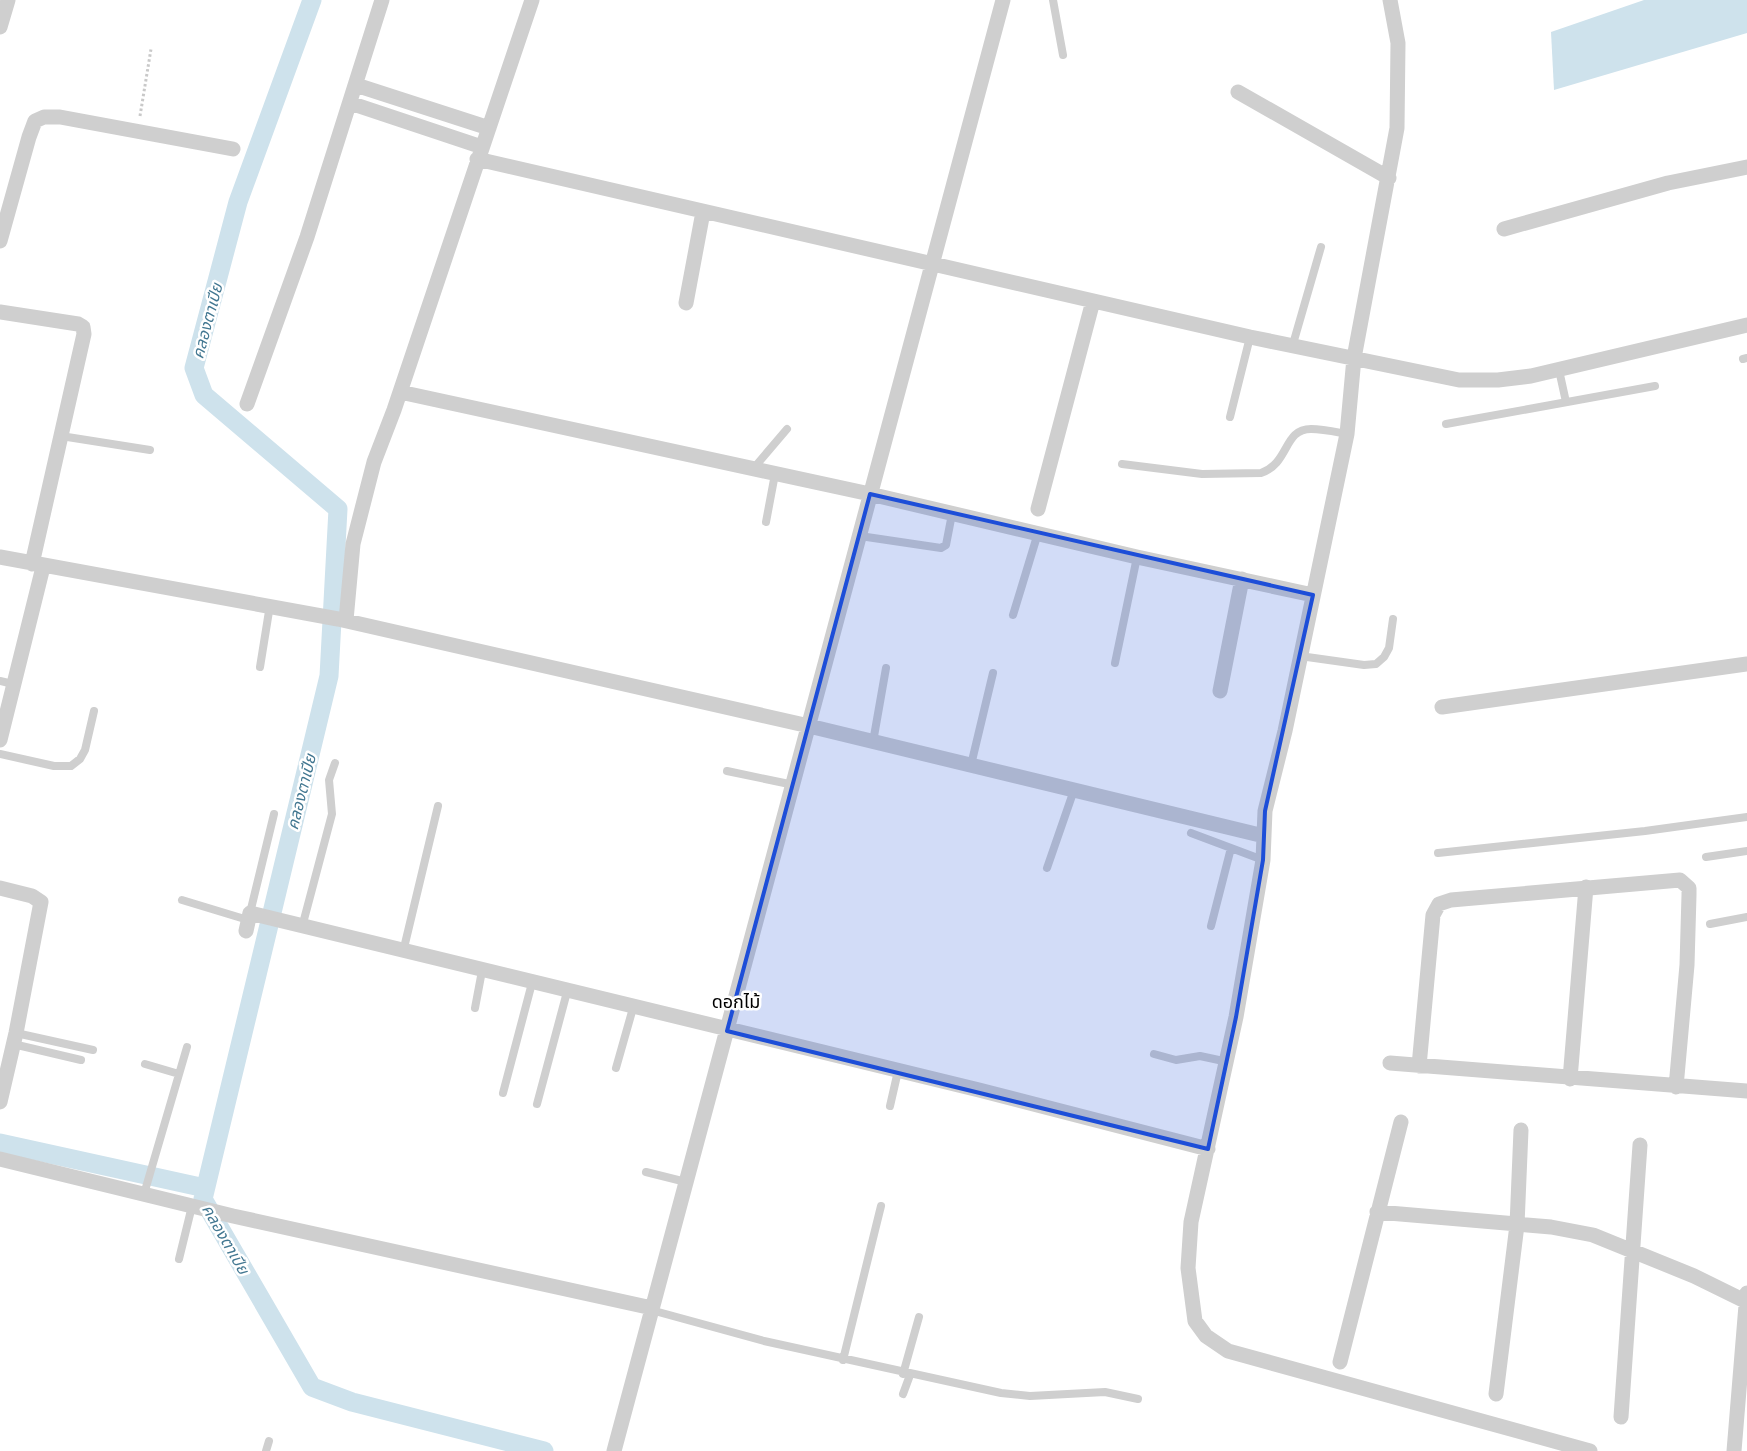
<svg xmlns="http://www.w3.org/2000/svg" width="1747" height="1451" viewBox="0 0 1747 1451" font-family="Karla,'Noto Sans Thai',sans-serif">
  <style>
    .water { fill: #cee2ec }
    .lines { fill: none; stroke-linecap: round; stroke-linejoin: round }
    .canal { stroke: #cee2ec; stroke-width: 19 }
    .path { stroke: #c9c9c9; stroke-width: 3; stroke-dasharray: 2.5 2.5; stroke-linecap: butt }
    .service { stroke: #cfcfcf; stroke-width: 8 }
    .minor { stroke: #cfcfcf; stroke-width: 15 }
    .marked { fill: #1d4ed8; fill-opacity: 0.2; stroke: #1d4ed8; stroke-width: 4; stroke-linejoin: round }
    .labels { text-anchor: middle; stroke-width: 5; stroke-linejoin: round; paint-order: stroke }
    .water-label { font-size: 16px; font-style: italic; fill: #427791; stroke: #fff }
    .quarter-label { font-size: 18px; fill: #000; stroke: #fff }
  </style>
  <rect width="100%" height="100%" fill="#fff"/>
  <!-- water -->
  <path class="water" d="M1644,0H1747V33L1554,90L1551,32Z"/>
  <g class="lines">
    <!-- canal -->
    <path class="canal" d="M312,0L238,202L194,368L204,395L338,509L329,676L203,1199L312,1387L352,1402L544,1451
      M0,1143L205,1188"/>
    <!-- path -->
    <path class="path" d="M140,116L151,49"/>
    <!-- service -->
    <path class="service" d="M1053,0L1063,55
      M1293,344L1321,247
      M1743,359L1747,358
      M1559,370L1566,402
      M1230,417L1250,337
      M1446,424L1655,386
      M61,436L150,450
      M1122,464L1202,474L1261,473C1290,463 1283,429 1311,429C1323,429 1336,432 1347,434
      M753,469L787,429
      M766,522L775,474
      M860,536L941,548L946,545L952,514
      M1013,615L1038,533
      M1300,656L1364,665L1376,664L1384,657L1389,648L1393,619
      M1115,663L1137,557
      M260,667L270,605
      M0,681L13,684
      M873,742L886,668
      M0,754L54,766H71L80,759L85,750L94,711
      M971,765L993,673
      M727,771L794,785
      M1191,833L1263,860
      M1438,853L1645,831L1747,817
      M1706,857L1747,851
      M1047,868L1074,790
      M182,900L248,920
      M250,913L274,814
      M1710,924L1747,917
      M1211,926L1231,848
      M302,927L332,814L329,780L335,763
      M403,952L438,806
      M475,1008L482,971
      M16,1033L93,1050
      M13,1044L81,1060
      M1154,1054L1176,1060L1200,1056L1228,1062
      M145,1064L179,1074
      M616,1068L633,1008
      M503,1093L532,983
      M537,1104L567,992
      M890,1106L898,1071
      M646,1172L686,1182
      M144,1194L187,1047
      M179,1259L192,1206
      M651,1310L764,1341L1001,1393L1030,1396L1105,1392L1138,1399
      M843,1360L881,1206
      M903,1374L919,1317
      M903,1394L910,1375
      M266,1451L269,1441"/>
    <!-- minor -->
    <path class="minor" d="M1390,0L1398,43L1397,128L1354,358L1347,434L1285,731L1265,811L1263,860L1236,1017L1191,1222L1188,1268L1195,1321L1206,1336L1228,1351L1590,1451
      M0,27L8,0
      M356,85L489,128
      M1238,92L1389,178
      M350,103L482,147
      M477,159L1250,337L1459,380H1498L1531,376L1747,325
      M1504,229L1668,183L1747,167
      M0,241L29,137L35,121L44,117H60L233,149
      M686,303L703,212
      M0,312L78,324L83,327L84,334L32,564
      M400,392L870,494L1137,557L1313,595
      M247,404L307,237L382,0
      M1038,509L1093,301
      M0,557L338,619L809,726L1264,836
      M346,620L353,544L374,462L394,410L532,0
      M1220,691L1242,579
      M1442,707L1747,664
      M0,740L43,567
      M0,888L32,896L41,902L16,1033L0,1102
      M246,931L250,913L979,1090L1208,1149
      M1390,1063L1747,1091
      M1419,1066L1433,915L1439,904L1451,900L1680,880L1689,888V895L1687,965L1676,1087
      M1570,1079L1586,887
      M0,1159L233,1216L652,1308
      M1377,1212L1551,1227L1593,1235L1694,1276L1747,1302
      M1340,1362L1401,1122
      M1496,1394L1517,1225L1521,1130
      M1621,1417L1640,1145
      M614,1451L1003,0
      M1734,1451L1747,1293"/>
  </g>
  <!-- marked area -->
  <path class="marked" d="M870,494L1313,595L1265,811L1263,860L1236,1017L1208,1149L727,1031Z"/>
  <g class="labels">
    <!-- water labels -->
    <g class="water-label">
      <text transform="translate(207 321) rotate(-75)" y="6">คลองตาเปีย</text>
      <text transform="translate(301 792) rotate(-76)" y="6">คลองตาเปีย</text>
      <text transform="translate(226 1239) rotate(60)" y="6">คลองตาเปีย</text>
    </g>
    <!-- quarter labels -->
    <g class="quarter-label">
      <text x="736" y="1008">ดอกไม้</text>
    </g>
  </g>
</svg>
